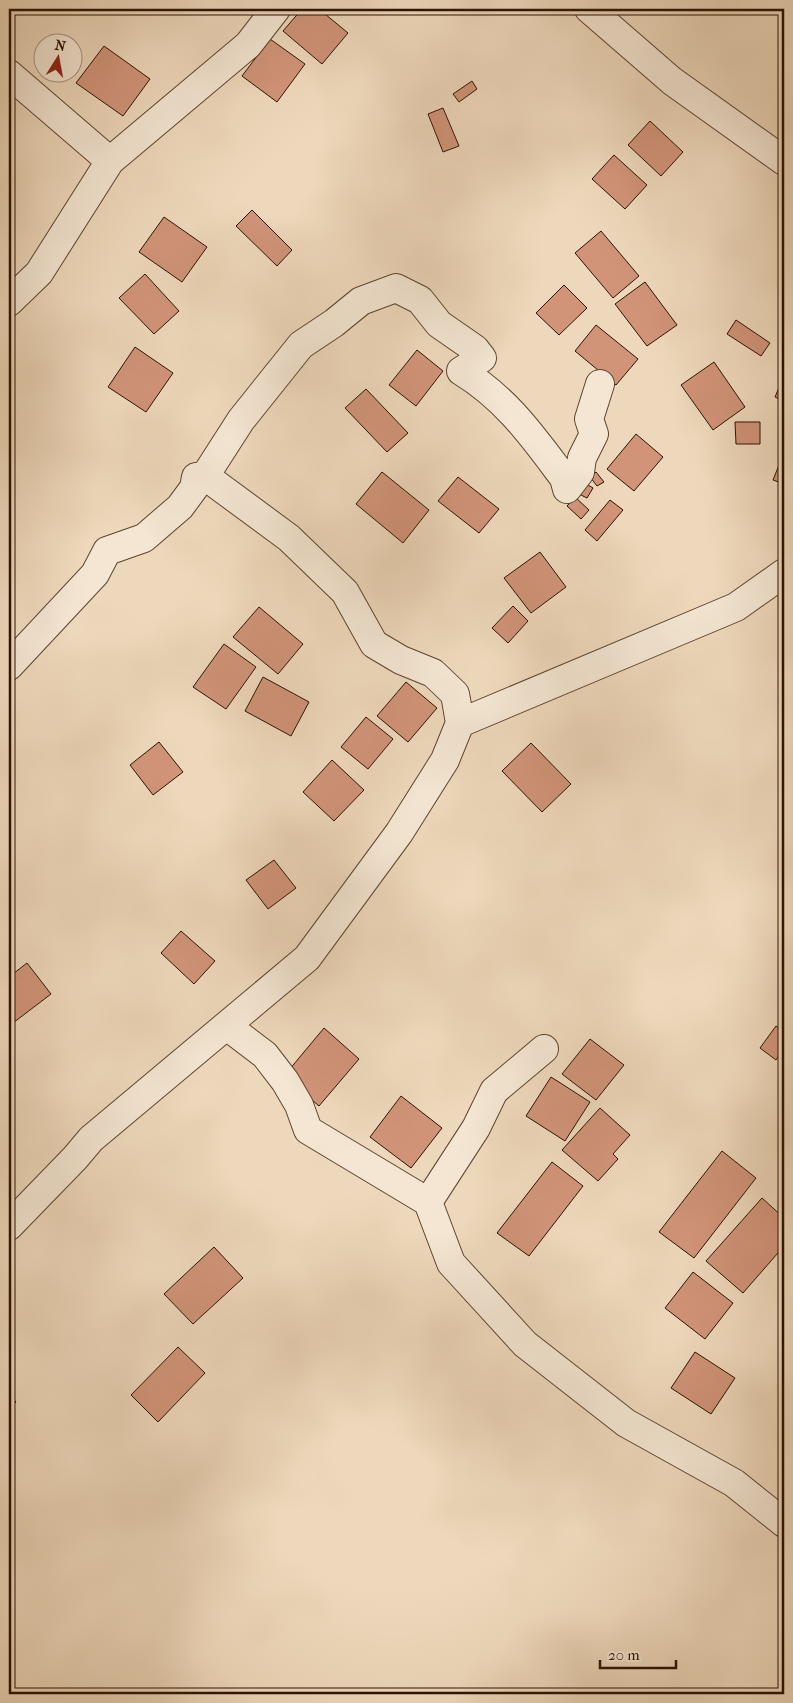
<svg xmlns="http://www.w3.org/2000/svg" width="793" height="1703" viewBox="0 0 793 1703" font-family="'IM FELL French Canon',serif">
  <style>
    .building { fill: #d19479; stroke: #2b1302 }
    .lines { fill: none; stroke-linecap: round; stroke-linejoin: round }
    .minor-casing { stroke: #5c4430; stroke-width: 30 }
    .minor { stroke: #f4e6d3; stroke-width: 28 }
  </style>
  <rect width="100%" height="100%" fill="#eed8bb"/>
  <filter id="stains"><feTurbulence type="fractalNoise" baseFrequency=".004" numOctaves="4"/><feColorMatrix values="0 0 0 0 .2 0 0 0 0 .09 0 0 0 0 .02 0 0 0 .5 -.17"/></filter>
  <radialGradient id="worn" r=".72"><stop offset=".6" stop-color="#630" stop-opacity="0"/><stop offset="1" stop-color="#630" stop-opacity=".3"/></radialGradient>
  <!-- building -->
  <path class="building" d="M302,9H319L348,33L322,64L283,31Z
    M270,39L305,64L277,102L242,76Z
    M104,46L150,79L123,116L76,83Z
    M472,81L477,89L459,102L453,94Z
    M443,108L459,146L443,152L428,114Z
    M650,121L683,152L661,176L628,145Z
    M614,155L647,185L625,209L592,179Z
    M252,210L292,250L277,266L236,226Z
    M164,217L207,247L182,282L139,252Z
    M601,231L639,276L613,298L575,253Z
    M145,274L179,311L154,334L119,298Z
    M645,282L677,325L647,346L615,304Z
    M564,285L587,308L559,335L536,313Z
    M736,320L770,343L761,356L727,334Z
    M596,325L638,359L616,385L575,351Z
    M135,347L173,373L146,412L108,387Z
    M417,350L443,371L416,406L389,385Z
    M714,362L745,407L713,430L681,385Z
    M784,376V401L775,397Z
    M366,389L408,433L387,452L345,408Z
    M735,422H760V444H736Z
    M636,434L663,457L634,491L607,469Z
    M779,465L784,467V484L773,480Z
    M382,472L429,510L403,543L356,504Z
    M596,472L604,482L597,486L590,477Z
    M458,477L499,509L479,533L438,501Z
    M583,482L593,488L587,498L577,493Z
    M575,497L589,510L581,519L567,506Z
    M610,500L623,510L597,541L585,530Z
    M540,552L566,587L531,613L504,578Z
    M513,606L528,621L508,643L492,628Z
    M259,607L303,644L278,674L233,637Z
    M224,644L256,667L226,709L193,687Z
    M263,677L309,702L291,736L245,711Z
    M406,682L437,708L408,742L377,716Z
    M366,717L393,739L368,769L341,747Z
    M159,742L183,772L153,795L130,765Z
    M531,743L571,784L542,812L502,771Z
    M332,760L364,790L334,821L303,792Z
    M274,860L296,888L268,909L246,880Z
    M181,931L215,961L194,984L161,953Z
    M27,963L51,994L13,1023L9,1018V977Z
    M776,1026L784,1032V1048L776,1060L760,1048Z
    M324,1028L359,1059L319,1106L284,1076Z
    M590,1039L624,1065L596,1100L562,1074Z
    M551,1077L590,1102L565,1141L526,1116Z
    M401,1096L442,1128L411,1168L370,1137Z
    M600,1108L630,1135L613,1154L618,1159L598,1181L562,1150Z
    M722,1151L756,1178L694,1258L659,1232Z
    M552,1162L583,1186L529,1256L497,1233Z
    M762,1198L784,1218V1246L743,1293L706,1261Z
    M214,1247L243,1278L193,1324L164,1294Z
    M693,1272L733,1303L705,1339L665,1308Z
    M178,1347L205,1373L158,1422L131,1395Z
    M695,1352L735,1378L711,1414L671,1388Z
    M9,1394L16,1402L9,1408Z"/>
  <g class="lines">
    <defs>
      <path id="minor" d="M589,9L672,81L784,161
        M9,74L110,161
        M9,302L39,273L110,161L248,45L276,9
        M205,476L241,420L301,345L334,323L361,301L396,288L420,300L439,324L475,349L482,358L461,371C507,399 533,437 564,478L567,489L580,472L582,458L594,434L589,419L600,384
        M9,666L95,574L107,551L144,538L180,507L194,488L196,477L205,476L289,538L345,592L374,644L401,660L433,673L455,694L460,723L445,760L399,833L307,958L91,1139L75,1158L9,1226
        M460,723L736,607L784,573
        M227,1026L265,1055L285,1081L299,1105L308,1130L428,1202L451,1263L525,1344L626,1423L734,1483L784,1523
        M428,1202L476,1128L494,1091L544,1049"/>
    </defs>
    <!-- minor casing -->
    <use href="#minor" class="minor-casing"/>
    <!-- minor -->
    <use href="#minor" class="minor"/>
  </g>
  <!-- margin -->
  <rect width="793" height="1703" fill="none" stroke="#eed8bb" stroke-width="30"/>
  <rect x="10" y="10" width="773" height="1683" fill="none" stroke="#2b1302" stroke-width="2.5"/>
  <rect x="15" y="15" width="763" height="1673" fill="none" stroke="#2b1302"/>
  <!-- north arrow -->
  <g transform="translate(58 58) rotate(11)"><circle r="24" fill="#f4e6d3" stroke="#a4927f"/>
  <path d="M0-4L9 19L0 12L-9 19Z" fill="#8f2418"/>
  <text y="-8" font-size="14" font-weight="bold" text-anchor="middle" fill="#2b1302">N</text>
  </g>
  <!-- scale -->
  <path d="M600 1660v8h76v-8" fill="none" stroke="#2b1302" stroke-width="2.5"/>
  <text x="608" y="1660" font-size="15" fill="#2b1302" stroke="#f4e6d3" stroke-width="4" paint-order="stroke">20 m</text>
  <rect width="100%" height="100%" filter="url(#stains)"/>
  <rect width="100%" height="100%" fill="url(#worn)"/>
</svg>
